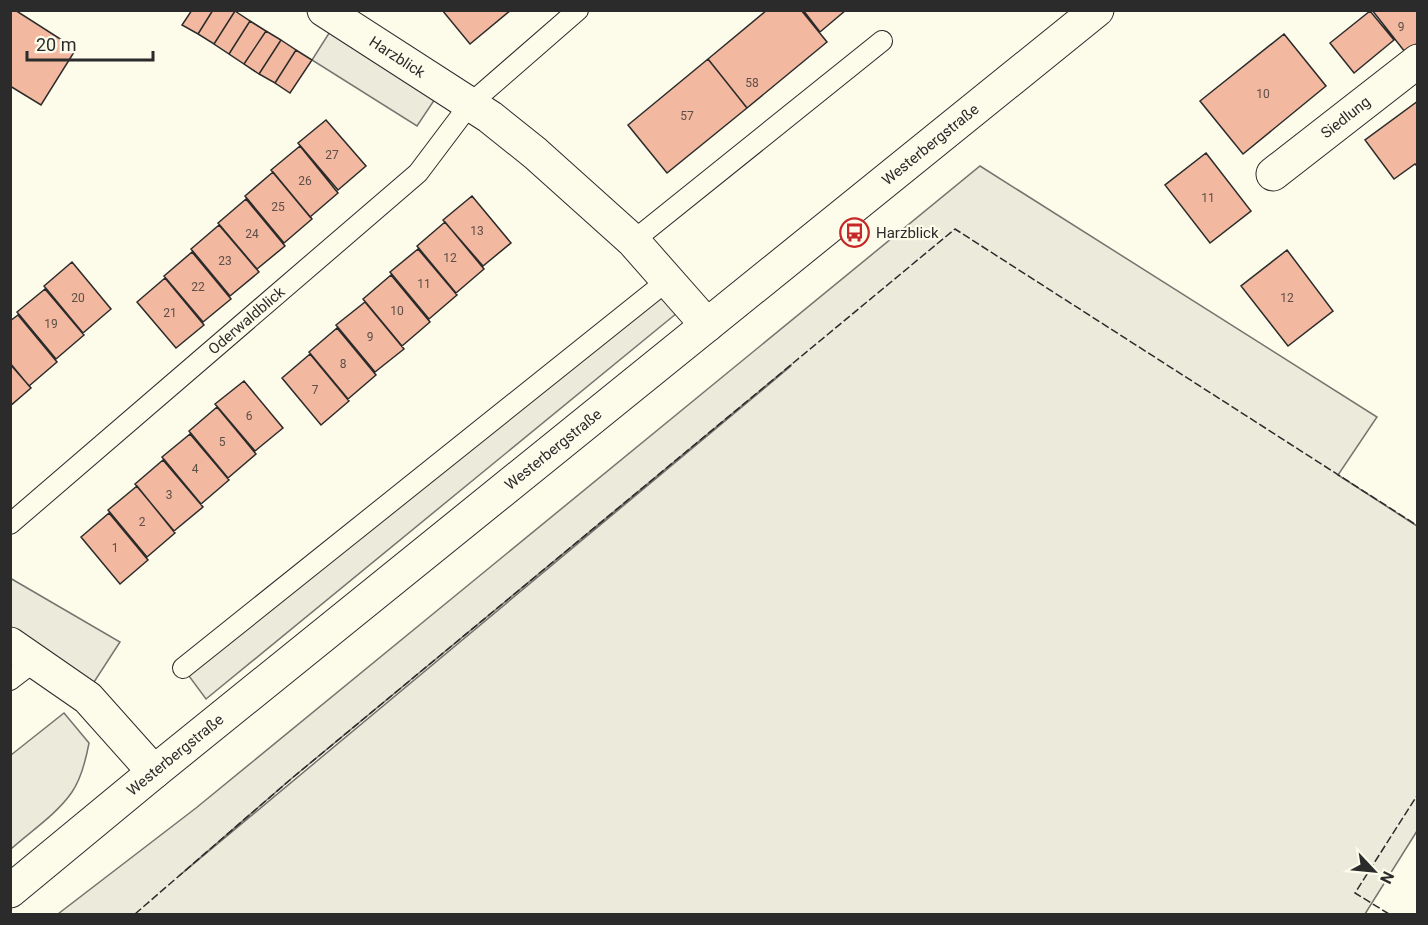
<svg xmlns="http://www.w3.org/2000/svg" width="1428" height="925" viewBox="0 0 1428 925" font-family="Roboto,sans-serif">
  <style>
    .green { fill: #ecebdb; stroke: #74746e; stroke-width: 1.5; fill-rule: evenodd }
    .parking { fill: #eceadb; stroke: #74746e; stroke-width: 1.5 }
    .building { fill: #f2b8a0; stroke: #2b2b2b; stroke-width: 1.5 }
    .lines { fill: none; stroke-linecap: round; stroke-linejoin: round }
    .lane-casing { stroke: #2b2b2b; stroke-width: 22 }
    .street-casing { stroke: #2b2b2b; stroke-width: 35 }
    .lane { stroke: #fdfbea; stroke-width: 20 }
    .street { stroke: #fdfbea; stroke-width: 33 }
    .fence { stroke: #2b2b2b; stroke-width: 1.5; stroke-dasharray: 8 3; stroke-linecap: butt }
    .labels { text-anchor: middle; stroke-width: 4.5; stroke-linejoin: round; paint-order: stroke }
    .number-label { font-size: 12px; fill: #5d4e48 }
    .street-label { font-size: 15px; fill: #2b2b2b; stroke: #fdfbea }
    .poi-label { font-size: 15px; fill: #2b2b2b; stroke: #fdfbea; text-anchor: start }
  </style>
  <rect width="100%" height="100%" fill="#fdfbea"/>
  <!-- green -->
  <path class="green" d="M980,166L1377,417L1338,475L1417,526V831L1365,914H58L196,808ZM791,365V366L179,876L291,779Z
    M668,280L688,304L206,699L183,668Z
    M64,713L89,743C86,759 81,779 72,792C57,814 31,831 11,849V755Z"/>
  <!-- parking -->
  <path class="parking" d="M338,19L443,87L417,126L312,60Z
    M10,578L120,642L85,696L11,644Z"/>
  <!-- building -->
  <path class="building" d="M10,10H15L76,49L41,105L10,86Z
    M192,10H213L198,34L182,25Z
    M213,10L235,11L214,44L198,34Z
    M442,10H511L470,44Z
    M767,10H801L827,42L747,108L708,59Z
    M803,10H846L820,32Z
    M1372,10H1418V43L1405,52Z
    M235,11L250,21L229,54L214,44Z
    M1370,11L1394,40L1354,73L1330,43Z
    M250,21L266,31L244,64L229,54Z
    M266,31L281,40L259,74L244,64Z
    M1284,34L1326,86L1243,154L1200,101Z
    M281,40L296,50L275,83L259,74Z
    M296,50L312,60L290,93L275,83Z
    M708,59L747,108L667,173L628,125Z
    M1418,101V167L1415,164L1394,179L1365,140Z
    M326,120L366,166L338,190L298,143Z
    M300,146L338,193L310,217L271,170Z
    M1206,153L1251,211L1210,243L1165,185Z
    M273,172L312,219L284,243L245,196Z
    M472,196L511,243L483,266L443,220Z
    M246,199L285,246L257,269L218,223Z
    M445,222L484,269L456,293L417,246Z
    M219,225L259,272L230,296L191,249Z
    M418,249L457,295L429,319L390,272Z
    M1287,250L1333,311L1288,346L1241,286Z
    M192,252L231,299L203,322L164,276Z
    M72,262L111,309L83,333L44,286Z
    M391,275L430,322L402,346L363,299Z
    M165,278L204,325L176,348L137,302Z
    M45,289L84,335L56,359L17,312Z
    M365,302L404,349L375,372L336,325Z
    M18,315L57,362L29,386L10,363V321Z
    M337,328L376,375L348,399L309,352Z
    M310,354L349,401L321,425L282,378Z
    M10,364L31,388L10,406Z
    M244,381L283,428L255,451L215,404Z
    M217,407L256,454L228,478L189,431Z
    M190,434L229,480L201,504L162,457Z
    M163,460L203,507L174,531L135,484Z
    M137,486L175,533L147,557L108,510Z
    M109,513L148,560L120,584L81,537Z"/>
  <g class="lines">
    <defs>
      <g id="lane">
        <path d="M633,241L882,41"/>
        <path id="s1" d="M10,524L418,173L470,104L578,10"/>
        <path d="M183,668L668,280"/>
        <path d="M10,680L36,660"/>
      </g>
      <g id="street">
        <path id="s2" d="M324,10L490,117L535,153L633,241L707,325"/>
        <path id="s3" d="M1273,174L1418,61"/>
        <path d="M10,644L88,698L154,772"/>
        <path id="s4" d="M10,891L154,772L1097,10"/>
      </g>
    </defs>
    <!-- lane casing -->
    <use href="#lane" class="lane-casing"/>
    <!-- street casing -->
    <use href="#street" class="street-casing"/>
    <!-- lane -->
    <use href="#lane" class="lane"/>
    <!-- street -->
    <use href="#street" class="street"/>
    <!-- fence -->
    <path class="fence" d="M135,914L291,779L955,229L1418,526
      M1389,914L1355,893L1418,794"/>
  </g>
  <!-- icons -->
  <defs>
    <symbol id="bus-ring" viewBox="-11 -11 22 22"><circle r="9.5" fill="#fdfbea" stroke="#c62828" stroke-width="1.5"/><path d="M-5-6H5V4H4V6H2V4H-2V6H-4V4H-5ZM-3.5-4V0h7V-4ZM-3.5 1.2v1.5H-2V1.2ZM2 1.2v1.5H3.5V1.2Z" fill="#c62828"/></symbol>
  </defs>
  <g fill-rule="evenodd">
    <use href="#bus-ring" x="838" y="216" width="33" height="33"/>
  </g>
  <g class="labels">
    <!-- number labels -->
    <g class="number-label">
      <text x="1401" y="31">9</text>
      <text x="752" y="87">58</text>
      <text x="1263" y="98">10</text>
      <text x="687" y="120">57</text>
      <text x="332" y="159">27</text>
      <text x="305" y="185">26</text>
      <text x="1208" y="202">11</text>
      <text x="278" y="211">25</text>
      <text x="477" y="235">13</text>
      <text x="252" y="238">24</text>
      <text x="450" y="262">12</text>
      <text x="225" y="265">23</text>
      <text x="424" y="288">11</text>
      <text x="198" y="291">22</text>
      <text x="78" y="302">20</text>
      <text x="1287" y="302">12</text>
      <text x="397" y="315">10</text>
      <text x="170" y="317">21</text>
      <text x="51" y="328">19</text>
      <text x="370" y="341">9</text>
      <text x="343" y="368">8</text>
      <text x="315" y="394">7</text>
      <text x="249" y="420">6</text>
      <text x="222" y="446">5</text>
      <text x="195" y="473">4</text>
      <text x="169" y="499">3</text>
      <text x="142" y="526">2</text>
      <text x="115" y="552">1</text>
    </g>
    <!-- street labels -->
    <g class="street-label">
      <text dy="5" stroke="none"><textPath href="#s2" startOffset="87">Harzblick</textPath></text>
      <text dy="5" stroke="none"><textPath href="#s3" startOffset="92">Siedlung</textPath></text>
      <text dy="5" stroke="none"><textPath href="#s4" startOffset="1185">Westerbergstraße</textPath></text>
      <text dy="5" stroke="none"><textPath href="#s1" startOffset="312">Oderwaldblick</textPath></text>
      <text dy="5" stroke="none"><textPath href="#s4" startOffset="700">Westerbergstraße</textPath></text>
      <text dy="5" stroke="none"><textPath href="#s4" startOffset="214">Westerbergstraße</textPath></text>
    </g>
    <!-- poi labels -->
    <g class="poi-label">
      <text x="876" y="238">Harzblick</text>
    </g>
  </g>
  <!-- border -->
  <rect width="1428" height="925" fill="none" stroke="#2b2b2b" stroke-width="24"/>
  <!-- north arrow -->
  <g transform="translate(1374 871) rotate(116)" stroke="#fdfbea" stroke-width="4.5" paint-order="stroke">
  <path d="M0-4.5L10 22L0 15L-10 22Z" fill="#2b2b2b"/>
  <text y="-9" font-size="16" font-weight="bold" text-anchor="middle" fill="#2b2b2b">N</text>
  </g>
  <!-- scale -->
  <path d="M27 51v9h126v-9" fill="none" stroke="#2b2b2b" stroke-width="3"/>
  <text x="36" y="51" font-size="18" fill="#2b2b2b" stroke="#fdfbea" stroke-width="4.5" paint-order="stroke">20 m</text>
</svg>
